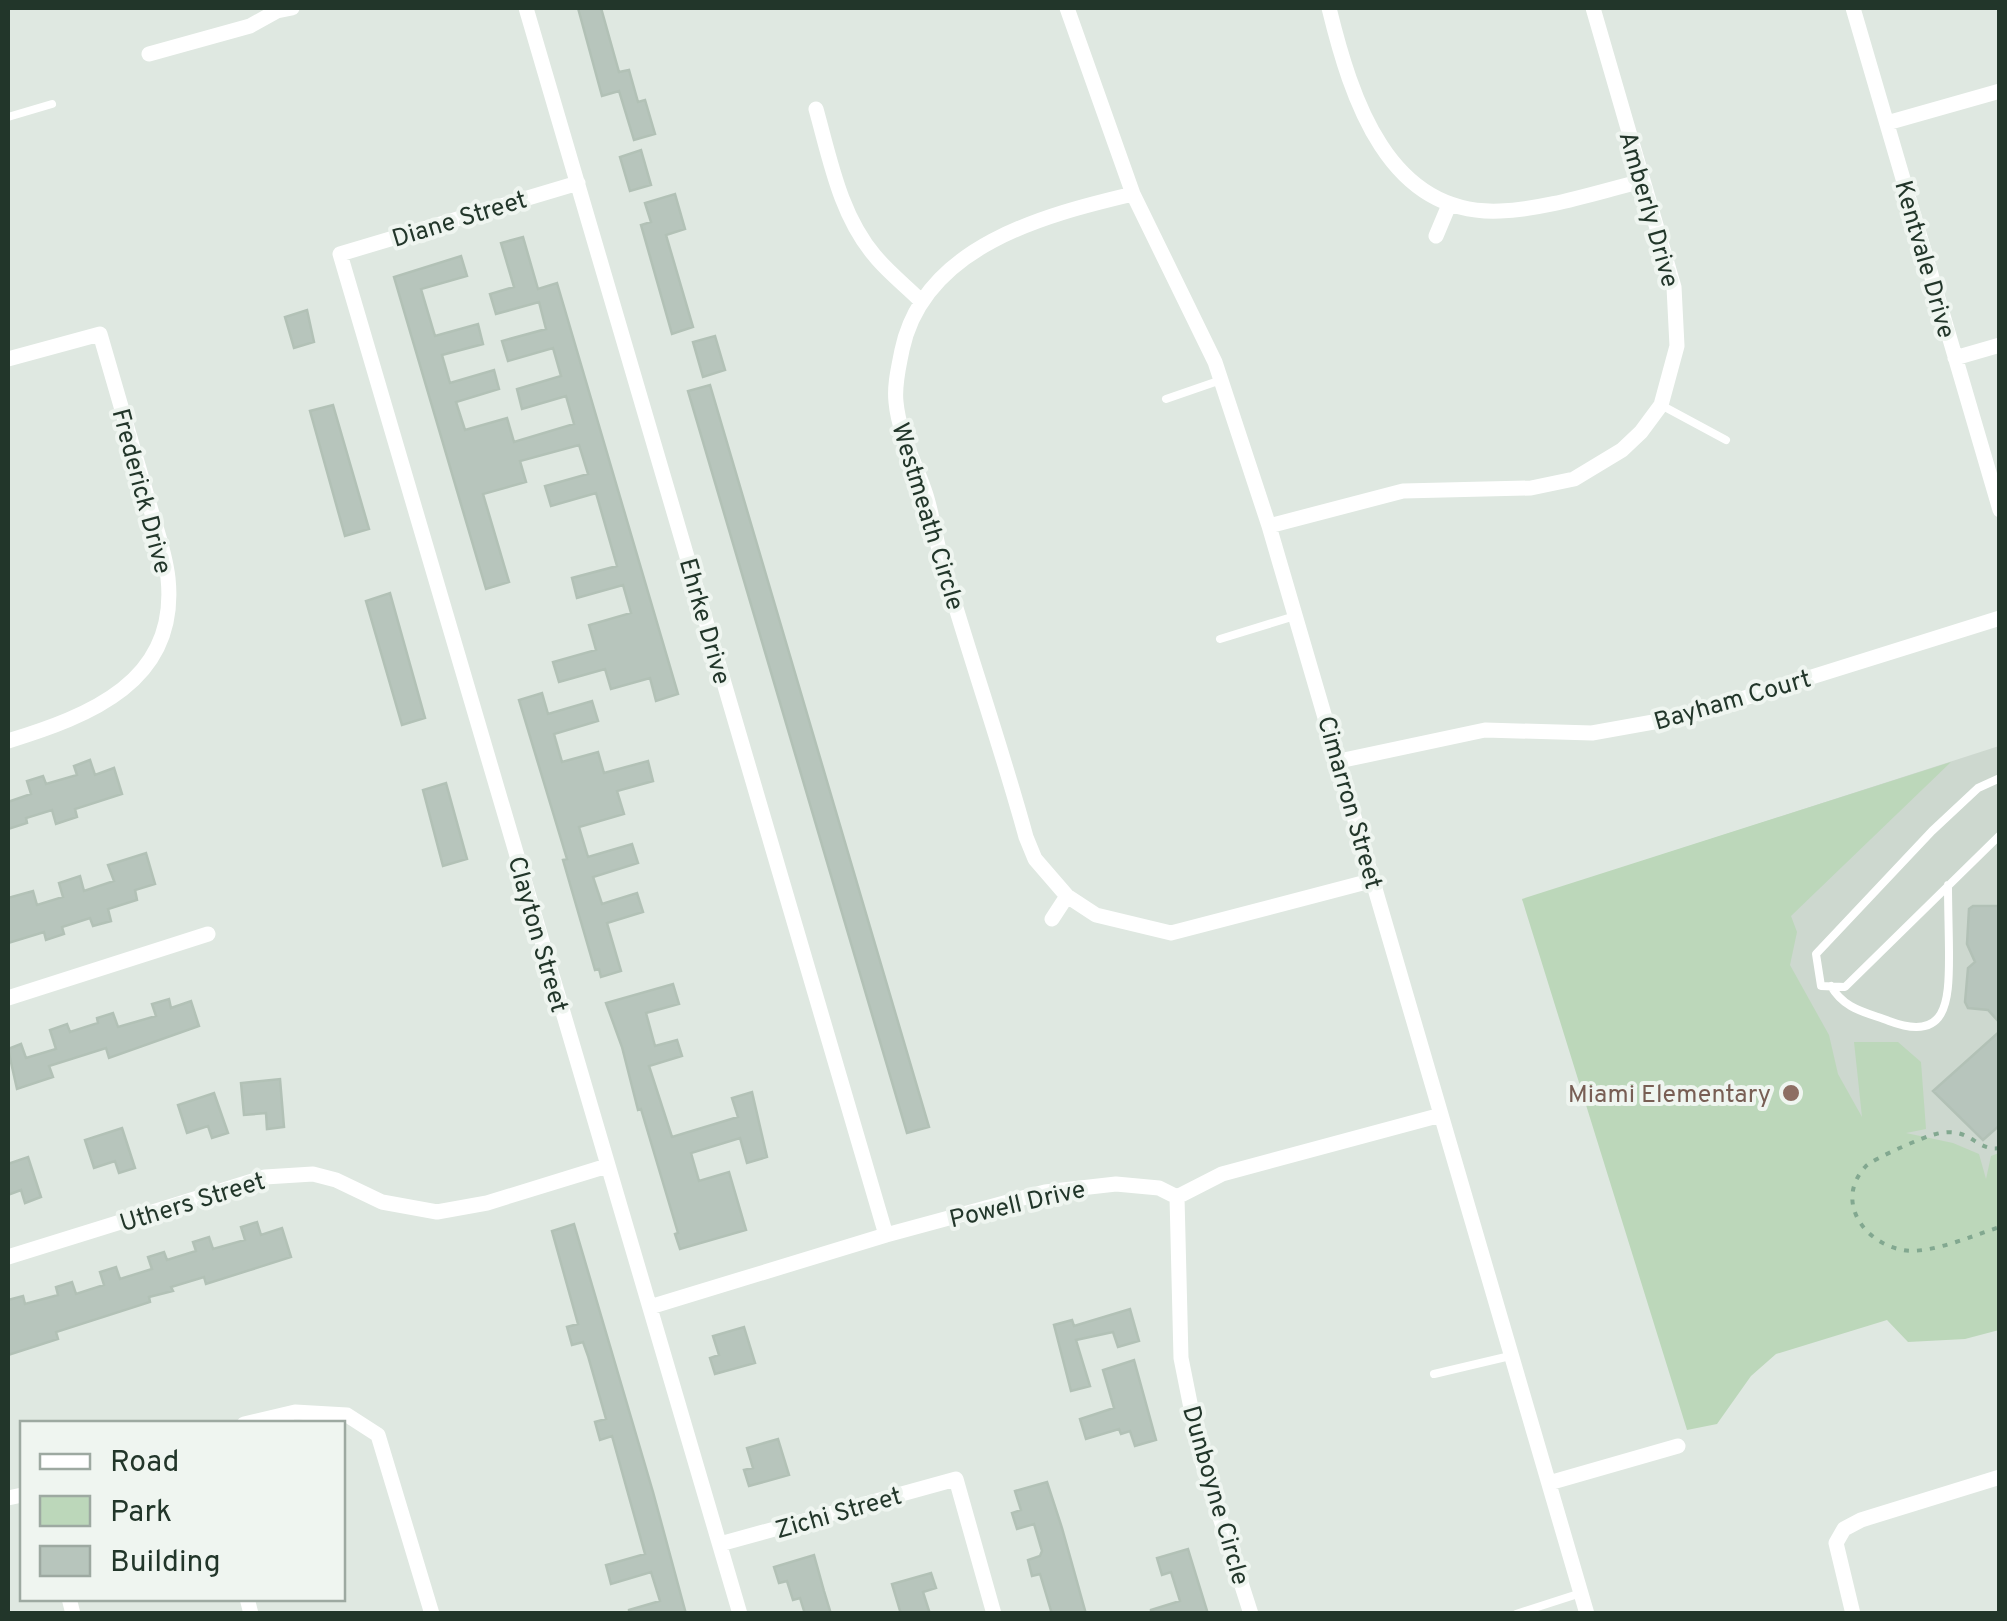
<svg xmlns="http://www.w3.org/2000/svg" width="2007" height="1621" viewBox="0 0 2007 1621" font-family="Overpass,sans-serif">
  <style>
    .built { fill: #cdd8cf }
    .green { fill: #bcd7ba }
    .building { fill: #b7c5bc; stroke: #b2c1b6; stroke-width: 2.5 }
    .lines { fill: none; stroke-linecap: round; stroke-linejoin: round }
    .path { stroke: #82a890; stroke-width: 4; stroke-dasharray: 5 8; stroke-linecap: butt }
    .service { stroke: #fff; stroke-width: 8 }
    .minor { stroke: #fff; stroke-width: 15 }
    .education-dot { fill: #8d6e63; stroke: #eff5f0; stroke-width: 4 }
    .labels { text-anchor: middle; stroke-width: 8; stroke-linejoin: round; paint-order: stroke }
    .street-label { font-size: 25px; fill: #22362a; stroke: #eff5f0 }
    .education-label { font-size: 25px; fill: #785e54; stroke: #eff5f0; text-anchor: end }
  </style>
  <rect width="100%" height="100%" fill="#dfe8e1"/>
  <!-- built -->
  <path class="built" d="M1999,746V1286L1522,900Z"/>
  <!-- green -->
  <path class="green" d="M1951,762L1791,916L1797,932L1790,965L1829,1035L1838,1074L1862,1117L1854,1042H1898L1921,1062L1926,1129L1906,1133L1953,1143L1979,1154L1986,1179L1991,1156L1999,1153V1330L1965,1339L1908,1342L1887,1320L1776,1354L1751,1376L1717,1424L1687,1430L1522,899Z"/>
  <!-- building -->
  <path class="building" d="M578,8H601L619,72L629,70L638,102L645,100L655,134L634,140L619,91L602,96Z
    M641,150L651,185L630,191L620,157Z
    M675,194L685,229L666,235L693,327L672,334L641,225L651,222L645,203Z
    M523,237L538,289L557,283L678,694L656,701L650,678L611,689L605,669L559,682L553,662L596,650L589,625L631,613L623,585L577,598L572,578L617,566L596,493L551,506L545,486L588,474L579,445L520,461L526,482L483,494L509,582L486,589L394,277L461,256L467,276L421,289L435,336L478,324L483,344L442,355L450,383L494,370L499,389L456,402L465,430L507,418L514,442L574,424L566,396L522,409L517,389L561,376L553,348L508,361L502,341L546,329L539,302L496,314L490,294L514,287L501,243Z
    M307,310L314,342L294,348L285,317Z
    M715,336L725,370L703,377L693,342Z
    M710,385L929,1127L907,1133L688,391Z
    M333,405L369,529L345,536L310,411Z
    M390,593L425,718L402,725L366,601Z
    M542,693L548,714L592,701L598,721L554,734L562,762L598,752L604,773L648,761L653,781L617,791L624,814L579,827L588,857L632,844L638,863L593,877L602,904L637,893L643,912L607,923L621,971L601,977L599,969L595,970L563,860L567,859L519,700Z
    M90,760L95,775L114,768L122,794L75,809L77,817L56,824L52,810L26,818L27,823L8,829V802L31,794L27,781L43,776L46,784L77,775L74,766Z
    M446,783L467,859L443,866L423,790Z
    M146,853L155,884L135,890L137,900L108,909L111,921L93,926L90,918L62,927L64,934L46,940L44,932L8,943V898L33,891L37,905L63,897L59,883L80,876L84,891L114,881L108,865Z
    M1973,906H2000V1023L1988,1010L1968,1008L1965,1002L1968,968L1975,962L1967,944L1969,909Z
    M673,984L679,1004L646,1013L655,1046L677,1040L682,1056L649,1066L672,1137L738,1117L732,1098L752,1092L767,1157L747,1163L740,1138L691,1153L699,1181L729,1172L746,1230L680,1249L675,1234L678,1233L641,1109L638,1110L622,1047L606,1003Z
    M169,999L171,1008L191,1001L199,1026L109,1058L106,1048L49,1066L53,1077L17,1089L8,1049L21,1044L26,1058L56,1049L50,1030L67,1024L70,1032L98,1023L97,1018L113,1013L118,1027L156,1016L152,1004Z
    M2000,1031V1125L1983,1140L1933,1091Z
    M280,1079L284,1127L267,1129L266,1113L244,1115L241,1083Z
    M214,1093L228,1133L212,1138L208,1126L187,1133L178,1105Z
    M122,1128L135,1168L119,1173L115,1161L94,1168L85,1140Z
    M28,1157L41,1197L25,1203L21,1190L8,1195V1164Z
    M257,1222L261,1235L282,1228L291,1257L206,1284L204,1277L171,1287L173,1291L149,1297L150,1302L56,1332L58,1339L8,1355V1300L23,1296L25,1304L58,1295L56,1287L72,1282L76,1294L104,1285L100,1272L116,1267L120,1279L152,1269L148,1257L164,1252L167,1260L196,1251L193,1242L209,1237L213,1249L245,1240L241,1227Z
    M574,1224L653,1492L686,1614H629V1610L660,1601L651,1572L611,1584L606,1565L645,1554L612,1436L600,1440L595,1422L606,1419L588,1356L583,1342L572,1345L567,1327L578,1324L552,1231Z
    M1130,1309L1139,1341L1118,1347L1113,1332L1076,1340L1090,1386L1071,1391L1054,1325L1072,1320L1074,1326Z
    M744,1327L755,1363L715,1374L710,1358L719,1355L713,1336Z
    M1134,1360L1156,1440L1135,1446L1130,1431L1121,1434L1119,1429L1086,1439L1080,1419L1114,1408L1103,1370Z
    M778,1439L789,1475L749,1486L744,1470L753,1468L747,1448Z
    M1047,1482L1062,1528L1086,1614H1052L1040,1574L1032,1576L1028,1560L1040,1556L1042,1551L1034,1524L1017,1529L1012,1513L1021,1510L1015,1491Z
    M1188,1549L1208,1614H1151V1610L1180,1601L1171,1572L1162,1575L1157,1558Z
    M814,1555L824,1591L831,1614H805L800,1598L793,1600L787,1581L779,1583L774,1567Z
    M931,1573L936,1588L923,1592L930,1614H901L892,1584Z"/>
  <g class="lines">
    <!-- path -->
    <path class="path" d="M2000,1148C1975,1152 1971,1125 1936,1134C1925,1136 1873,1159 1866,1166C1834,1200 1863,1243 1903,1250C1929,1255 1974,1235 2000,1227"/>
    <!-- service -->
    <path class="service" d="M8,117L52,104
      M1166,399L1221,380
      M1661,405L1726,440
      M1220,639L1295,616
      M2000,778L1978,788L1932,831L1816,954L1821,986L1845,987L2000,835
      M1831,986C1844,1009 1865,1012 1889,1021C1947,1043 1949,1002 1949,956C1949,933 1948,909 1948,885
      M1434,1374L1510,1356
      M1516,1614L1581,1593"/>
    <!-- minor -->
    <path class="minor" d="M526,8L886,1235
      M1067,8L1133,194L1215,362L1269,526L1587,1614
      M1329,8C1351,98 1388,216 1500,211C1548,209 1597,192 1643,181
      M1853,8L2000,510
      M149,54L250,26L277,11L292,8
      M816,109C830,159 840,215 875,256C888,272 906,286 921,301
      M1887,123L2000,91
      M578,183L340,254L740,1614
      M1436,236L1449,205
      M1955,358L2000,345
      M8,359L100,334C116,388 131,442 147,496C154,523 165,550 168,578C179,682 89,716 8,741
      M1269,526L1403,491L1531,488L1574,479L1622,450L1641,432L1661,405L1677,346L1674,287L1593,8
      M1339,761L1485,730L1592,733L1687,716L2000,618
      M1067,896L1035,859L1026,837C1000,742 967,649 940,554C935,535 932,514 926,495C916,464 899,435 896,402C894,385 899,366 902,350C924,246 1044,215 1133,194
      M1052,919L1067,896L1096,915L1171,933L1374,880
      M8,998L208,934
      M1177,1197L1181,1358L1201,1458L1251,1614
      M8,1257L265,1177L313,1174L336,1180L382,1202L437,1212L487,1203L607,1166
      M650,1307L886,1235L1045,1192L1116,1184L1159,1188L1177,1197L1222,1174L1441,1115
      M244,1424L295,1412L347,1415L378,1435L432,1614
      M1549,1483L1678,1446
      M8,1498L22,1495
      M720,1544L956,1479L994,1614
      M69,1598L73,1614
      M247,1598L251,1614
      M1853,1614L1836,1543L1844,1529L1861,1520L2000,1477"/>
  </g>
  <!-- markers -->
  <circle class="education-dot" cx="1791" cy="1093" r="10"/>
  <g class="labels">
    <!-- street labels -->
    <g class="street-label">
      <text transform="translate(1650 209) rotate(74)" y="9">Amberly Drive</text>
      <text transform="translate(459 218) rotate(-17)" y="9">Diane Street</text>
      <text transform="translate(1926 259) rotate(74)" y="9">Kentvale Drive</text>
      <text transform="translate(143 491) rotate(75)" y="9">Frederick Drive</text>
      <text transform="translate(929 516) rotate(73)" y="9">Westmeath Circle</text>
      <text transform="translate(706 621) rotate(74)" y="9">Ehrke Drive</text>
      <text transform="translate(1732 699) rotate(-16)" y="9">Bayham Court</text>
      <text transform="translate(1351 802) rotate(74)" y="9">Cimarron Street</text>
      <text transform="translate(539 934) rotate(74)" y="9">Clayton Street</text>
      <text transform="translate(192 1201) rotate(-17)" y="9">Uthers Street</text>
      <text transform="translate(1017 1203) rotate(-13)" y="9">Powell Drive</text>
      <text transform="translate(1217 1495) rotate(74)" y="9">Dunboyne Circle</text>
      <text transform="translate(838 1512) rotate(-16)" y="9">Zichi Street</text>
    </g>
    <!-- education labels -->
    <g class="education-label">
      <text x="1771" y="1102">Miami Elementary</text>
    </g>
  </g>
  <!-- border -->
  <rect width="2007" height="1621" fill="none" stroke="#22362a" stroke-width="20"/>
  <!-- legend -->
  <rect x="20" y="1421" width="325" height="180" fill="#eff5f0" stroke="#9da9a1" stroke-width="2.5"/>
  <rect x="40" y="1454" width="50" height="15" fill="#ffffff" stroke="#9da9a1" stroke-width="2.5"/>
  <text x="110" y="1471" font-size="30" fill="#22362a">Road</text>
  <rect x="40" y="1496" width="50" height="30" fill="#bcd7ba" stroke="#9da9a1" stroke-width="2.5"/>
  <text x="110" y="1521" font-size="30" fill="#22362a">Park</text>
  <rect x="40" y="1546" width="50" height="30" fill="#b7c5bc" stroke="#9da9a1" stroke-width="2.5"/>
  <text x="110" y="1571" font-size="30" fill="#22362a">Building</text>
</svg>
